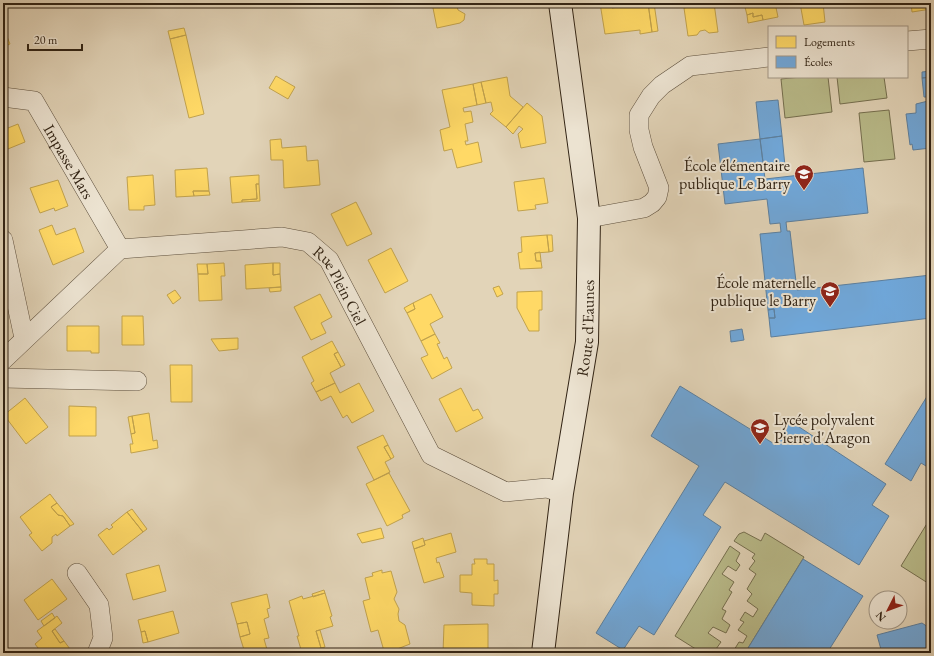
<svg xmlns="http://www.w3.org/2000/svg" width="934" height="656" viewBox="0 0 934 656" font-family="'EB Garamond',serif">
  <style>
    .green { fill: #b9bb8a; stroke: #756f4f }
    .homes { fill: #ffd966; stroke: #c1a24d }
    .schools { fill: #6fa8dc; stroke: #5c80a0 }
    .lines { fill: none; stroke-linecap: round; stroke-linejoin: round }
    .minor-casing { stroke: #5d4f3d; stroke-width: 20 }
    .secondary-casing { stroke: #312314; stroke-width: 24 }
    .minor { stroke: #ece3d1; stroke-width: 19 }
    .secondary { stroke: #ece3d1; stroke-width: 22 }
    .labels { text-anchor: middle; stroke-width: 4; stroke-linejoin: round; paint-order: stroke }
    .street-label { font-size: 16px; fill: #312314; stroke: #ece3d1 }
    .poi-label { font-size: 16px; fill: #312314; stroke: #ece3d1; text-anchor: end }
  </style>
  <rect width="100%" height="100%" fill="#e2d4b8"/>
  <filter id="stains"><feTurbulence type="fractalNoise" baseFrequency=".005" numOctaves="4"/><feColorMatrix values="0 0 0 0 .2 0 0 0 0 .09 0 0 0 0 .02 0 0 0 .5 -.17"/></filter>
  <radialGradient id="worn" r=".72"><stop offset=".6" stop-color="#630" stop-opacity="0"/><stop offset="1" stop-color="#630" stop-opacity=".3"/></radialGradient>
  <!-- green -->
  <path class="green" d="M801,77H828L832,112L785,118L781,79Z
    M837,77H884L887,98L840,104Z
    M889,110L895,159L864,162L859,113Z
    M931,517V585L901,566Z
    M744,532L761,541L765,533L804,557L745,653H740L734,650L739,642L743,643L747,636L738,630L744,622L740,620L745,612L753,617L758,609L747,601L752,594L747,589L756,574L749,569L755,561L752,558L755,554L734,541L739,534Z
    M730,546L740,553L736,561L740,565L736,571L728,566L722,574L734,582L729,590L732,592L722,609L726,611L722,619L730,625L726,633L713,627L708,633L721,642L716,649L720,651L719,653H702L675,636Z"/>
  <!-- homes -->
  <path class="homes" d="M432,3H456L458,10L465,14L464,20L460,23L437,28Z
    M600,3H611L612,8L630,5L629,3H648L652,32L640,34V30L605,34Z
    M648,3H654L658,31L652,32Z
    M689,3H714L718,32L709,33L705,30L700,31L697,35L688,36L684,8L689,7Z
    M744,3H775L778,17L763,20L762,15L753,17V13L747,15Z
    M800,3H823L825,22L804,25Z
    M911,3H931V9L912,12Z
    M753,13V17L762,15L763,20L748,23L747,15Z
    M184,28L186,35L170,39L168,31Z
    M4,29L10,44L3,47V30Z
    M186,35L204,114L189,118L170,39Z
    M276,76L295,87L288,99L269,88Z
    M507,77L510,96L523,107L506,127L490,114L493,111L491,102L486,103L481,82Z
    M481,82L486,103L477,105L473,84Z
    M473,84L477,105L463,108L464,112L471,111L473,122L465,124L468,141H465L466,145L478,142L482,162L457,168L452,149L444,151L440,130L450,127L442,90Z
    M527,103L542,116L546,143L521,148L518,134L523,129L519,126L513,134L506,127Z
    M18,124L25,142L3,151V130Z
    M281,139L282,148L306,146L307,161L318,160L320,185L284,188L283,160H271L270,140Z
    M207,168L209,191H193L194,196L176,197L175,170Z
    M153,175L155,205L144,206V210H129L127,177Z
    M259,175V184H256L257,199L242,200V202L232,203L230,177Z
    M544,178L548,203L535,205L536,209L518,211L514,182Z
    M58,180L68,206L55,211L54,208L40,213L30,188Z
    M256,184H259L260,201L242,202V200L257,199Z
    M193,191H209L210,195L194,196Z
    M356,202L372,234L347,246L331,214Z
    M52,225L56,235L75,228L84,252L53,265L39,230Z
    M547,235L549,252L535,253L536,261H541L542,268L520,269L518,253L522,252L521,237Z
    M547,235H552L553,251L549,252Z
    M391,248L408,281L385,293L368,260Z
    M540,252L541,261H536L535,253Z
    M224,263L225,276H221L222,300L199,301L198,274H208L207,264Z
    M273,263V275L280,274L281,287L246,289L245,265Z
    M273,263H280V274L273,275Z
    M197,264H207L208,274H198Z
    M499,286L503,294L497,297L493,288Z
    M281,287V291L270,292L269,288Z
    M175,290L181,298L173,304L167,295Z
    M542,291V310H539V331H529L517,308V292Z
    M320,294L332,317L321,323L326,333L311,340L294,307Z
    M431,294L443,317L430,324L435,334L421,341L407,313L415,309L413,303Z
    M413,303L415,309L407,313L404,308Z
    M122,316H143L144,345H122Z
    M67,326H99V353H91V351H67Z
    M435,334L440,343L437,344L444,359L447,357L452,368L432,379L421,358L428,355L421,341Z
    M238,338V349L219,351L211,339Z
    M332,341L338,352L334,354L341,367L330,373L335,383L316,392L311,383L314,381L302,357Z
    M338,352L345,365L341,367L334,354Z
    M170,365H192V402H171Z
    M335,383L340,393L359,383L374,411L352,423L347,415L343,418L331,396L321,401L316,392Z
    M461,388L473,411L478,409L483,418L456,432L439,399Z
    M25,398L48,427L26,444L4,415Z
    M69,406L96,407V436H69Z
    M149,413L153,441L157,440L158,448L131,453L130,444H133L131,434L135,433L132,416Z
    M132,416L135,433L131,434L128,417Z
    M383,435L388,445L384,447L391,459L385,462L390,472L374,480L357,447Z
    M388,445L394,457L391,459L384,447Z
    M389,473L410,511L402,515L403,518L387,526L366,484Z
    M50,494L57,503L51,507L58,515L63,516L70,526L57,536L56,534L52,537V543L42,551L29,535L32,533L20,517Z
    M57,503L74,524L70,526L63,516L58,515L51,507Z
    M132,509L147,529L143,532L127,512Z
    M127,512L143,532L113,555L98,535L107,528L109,530L113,527L111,525Z
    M381,528L384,538L362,543L357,534Z
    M451,533L456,552L436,558L437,563L439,562L444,577L424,583L414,549L425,545L424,541Z
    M423,538L425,545L414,549L412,542Z
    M474,559H487V564H494V581L498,580V594H494V606L472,605V593L460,592V575H472V564H475Z
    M159,565L166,591L133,600L126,574Z
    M382,570V573L391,571L397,592L394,599L399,609L398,614L399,621L405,625L410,644L392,651L391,649L384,651L378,630L371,632L363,601L370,599L365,578L373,576L372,573Z
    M52,579L67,599L38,620L24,600Z
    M324,590L325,593L313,597L312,594Z
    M325,593L332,616L330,617L333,626L316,631L321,648L302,653L297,636H299L289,601L302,596L303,599Z
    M267,594L270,608L267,609L269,617L264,619L269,638L264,639L268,653H245L240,637L250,634L247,622L237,624L231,603Z
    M173,611L179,633L148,642L145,631L141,632L138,620Z
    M52,613L55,618L44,626L41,621Z
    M57,616L62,623L52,631L60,643L64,641L73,653H42L35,644L42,638L37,631Z
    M247,622L250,634L240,637L237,624Z
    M488,624V653H443L444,625Z
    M55,629L64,641L60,643L52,631Z
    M320,630L325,647L321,648L316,631Z
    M145,631L148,642L143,643L141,632Z"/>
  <!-- schools -->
  <path class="schools" d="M931,71V77L922,78V72Z
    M931,77V148L913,150L912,144L910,145L906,114L916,113V104L928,101L927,97H924L922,78Z
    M778,100L782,136L760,139L756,102Z
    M782,136L785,166L764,169L760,139Z
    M760,139L765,179L863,168L868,213L786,222L787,231H790L797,290L931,275V318L771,337L769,318H775L774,309L768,310L760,234L781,232L780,223L770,224L767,199L725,204L718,144Z
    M774,309L775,318H769L768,310Z
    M742,329L744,340L731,342L730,331Z
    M680,386L776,445L790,421L886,484L872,505L889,516L859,565L725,482L703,515L721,527L654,635L639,626L623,650L596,633L699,466L651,436Z
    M931,390V469L921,463L911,481L885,464Z
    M803,559L863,596L827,653H745Z
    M922,623L931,629V653H911V651L882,653L877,635Z"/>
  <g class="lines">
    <defs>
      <g id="minor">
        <path d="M907,41L931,39"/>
        <path id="s1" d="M3,97L34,101L120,249"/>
        <path d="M589,218L644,208L652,203L657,197L659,188L643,147L639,130V115L651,96L662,85L690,66L769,57"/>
        <path d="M3,240L24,338"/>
        <path id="s2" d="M3,360L120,249L282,237L308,242L329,260L431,455L506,492L547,488L562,493"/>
        <path d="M3,378L137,381"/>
        <path d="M77,573L99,605L103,638L97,653"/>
      </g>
      <g id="secondary">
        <path id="s3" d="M543,653L562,493L587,342L589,218L560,3"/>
      </g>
    </defs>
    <!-- minor casing -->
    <use href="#minor" class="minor-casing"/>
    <!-- secondary casing -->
    <use href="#secondary" class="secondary-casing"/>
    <!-- minor -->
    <use href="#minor" class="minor"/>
    <!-- secondary -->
    <use href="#secondary" class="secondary"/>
  </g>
  <!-- icons -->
  <defs>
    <symbol id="school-pin" viewBox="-11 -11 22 30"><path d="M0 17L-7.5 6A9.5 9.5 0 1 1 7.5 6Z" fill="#8f2418" stroke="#ece3d1"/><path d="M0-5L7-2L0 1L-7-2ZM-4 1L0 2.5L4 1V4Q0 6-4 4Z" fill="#fff"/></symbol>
  </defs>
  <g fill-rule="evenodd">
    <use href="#school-pin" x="793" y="163" width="22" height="30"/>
    <use href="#school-pin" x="819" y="280" width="22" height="30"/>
    <use href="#school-pin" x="749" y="417" width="22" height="30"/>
  </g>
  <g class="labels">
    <!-- street labels -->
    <g class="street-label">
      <text dy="6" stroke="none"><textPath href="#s1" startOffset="101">Impasse Mars</textPath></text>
      <text dy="6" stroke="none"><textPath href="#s2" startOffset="405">Rue Plein Ciel</textPath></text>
      <text dy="6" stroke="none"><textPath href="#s3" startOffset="328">Route d'Eaunes</textPath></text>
    </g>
    <!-- poi labels -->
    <g class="poi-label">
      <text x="790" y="171">École élémentaire<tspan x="790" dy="18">publique Le Barry</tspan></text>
      <text x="816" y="288">École maternelle<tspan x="816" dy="18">publique le Barry</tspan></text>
      <text x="774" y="425" text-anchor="start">Lycée polyvalent<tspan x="774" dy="18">Pierre d'Aragon</tspan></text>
    </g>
  </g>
  <!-- margin -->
  <rect width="934" height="656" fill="none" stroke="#e2d4b8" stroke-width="16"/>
  <rect x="4" y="4" width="926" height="648" fill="none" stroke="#312314" stroke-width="2"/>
  <rect x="8" y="8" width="918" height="640" fill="none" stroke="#312314"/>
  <!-- legend -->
  <rect x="768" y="26" width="140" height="52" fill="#ece3d1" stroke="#a19685"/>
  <rect x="776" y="36" width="20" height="12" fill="#ffd966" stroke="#a19685"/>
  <text x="804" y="46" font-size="12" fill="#312314">Logements</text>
  <rect x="776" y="56" width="20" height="12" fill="#6fa8dc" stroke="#a19685"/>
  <text x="804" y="66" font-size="12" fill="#312314">Écoles</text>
  <!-- north arrow -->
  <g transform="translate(888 610) rotate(228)"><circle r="19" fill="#ece3d1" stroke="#a19685"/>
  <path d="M0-3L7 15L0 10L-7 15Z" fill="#8f2418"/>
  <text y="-6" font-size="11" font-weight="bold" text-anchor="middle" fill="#312314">N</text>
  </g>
  <!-- scale -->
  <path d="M28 44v6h54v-6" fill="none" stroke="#312314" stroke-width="2"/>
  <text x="34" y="44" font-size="12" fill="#312314" stroke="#ece3d1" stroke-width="3" paint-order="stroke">20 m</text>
  <rect width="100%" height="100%" filter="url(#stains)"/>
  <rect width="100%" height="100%" fill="url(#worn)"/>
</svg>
